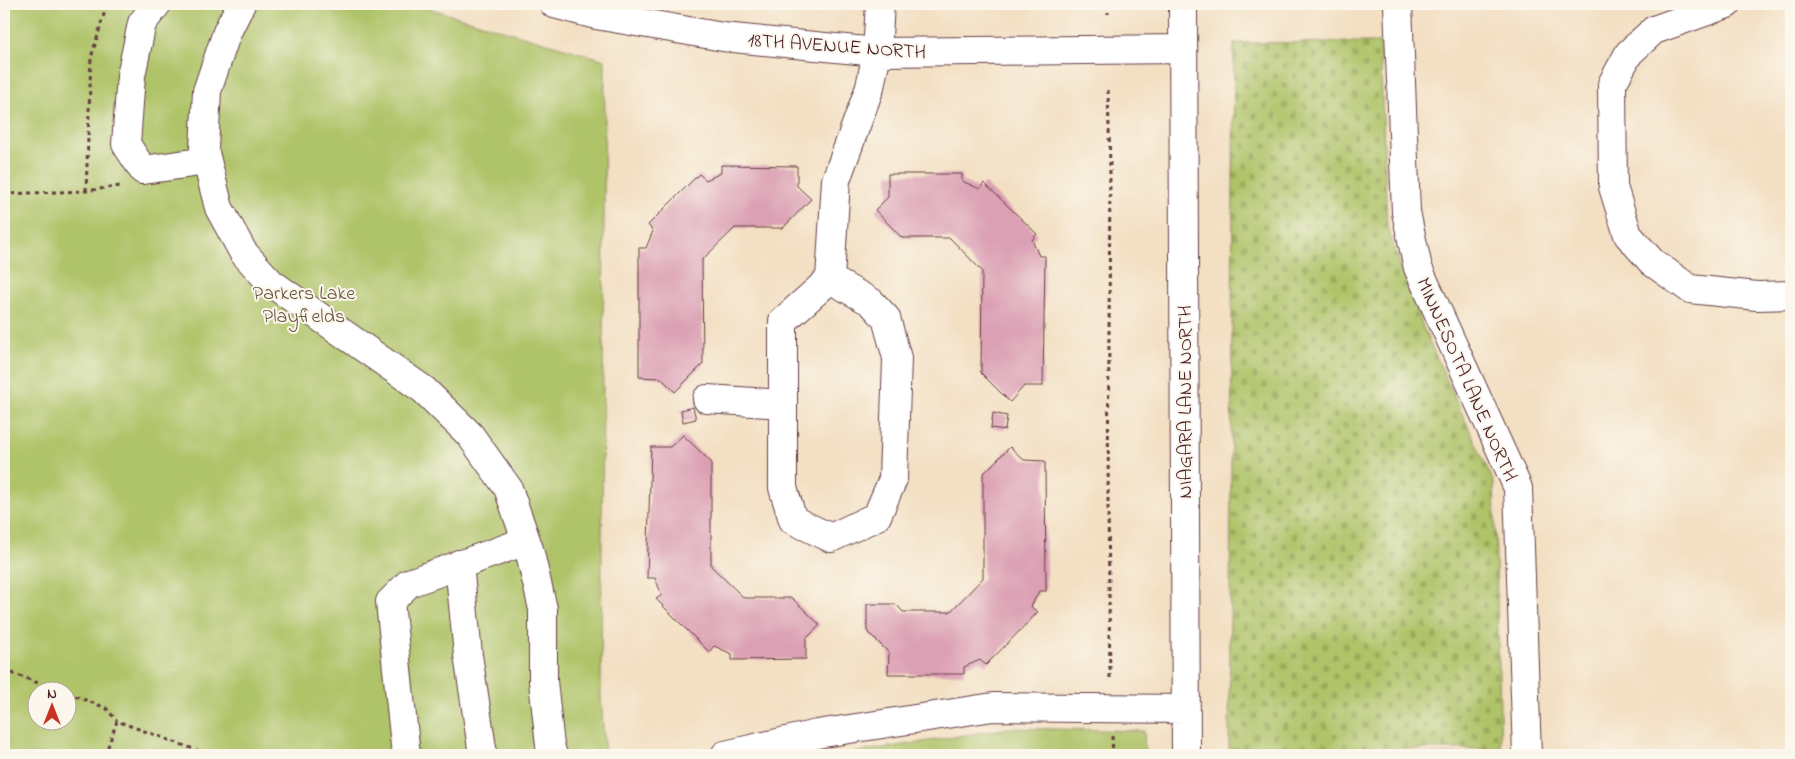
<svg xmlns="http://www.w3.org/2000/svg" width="1795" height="759" viewBox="0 0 1795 759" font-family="'Indie Flower',sans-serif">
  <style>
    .green { fill: #afc368; stroke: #7c714a; fill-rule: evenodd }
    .cemetery { fill: url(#cemetery-stones); stroke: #7c714a }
    .building { fill: #dba0b4 }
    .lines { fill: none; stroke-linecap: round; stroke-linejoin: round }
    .minor-casing { stroke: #633c42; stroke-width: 30 }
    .path { stroke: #633c42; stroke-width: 3; stroke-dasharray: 4 4; stroke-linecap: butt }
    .minor { stroke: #fff; stroke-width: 28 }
    .labels { text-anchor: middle; stroke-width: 4; stroke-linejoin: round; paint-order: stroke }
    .street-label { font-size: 20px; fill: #4a1f2b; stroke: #fbf7ec }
    .park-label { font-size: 20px; fill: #68503d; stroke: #fbf7ec }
  </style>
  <defs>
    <pattern id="cemetery-stones" width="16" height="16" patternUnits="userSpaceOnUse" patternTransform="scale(1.25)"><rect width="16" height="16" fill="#afc368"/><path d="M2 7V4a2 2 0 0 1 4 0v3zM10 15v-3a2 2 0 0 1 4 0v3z" fill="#98a75a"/></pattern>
  </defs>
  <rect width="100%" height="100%" fill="#fbf7ec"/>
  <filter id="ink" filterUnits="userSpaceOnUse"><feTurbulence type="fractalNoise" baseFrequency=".02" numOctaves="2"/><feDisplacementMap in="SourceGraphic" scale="10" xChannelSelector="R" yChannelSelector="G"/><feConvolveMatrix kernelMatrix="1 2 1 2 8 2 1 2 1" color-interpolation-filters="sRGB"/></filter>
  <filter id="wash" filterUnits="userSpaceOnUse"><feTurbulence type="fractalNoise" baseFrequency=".0096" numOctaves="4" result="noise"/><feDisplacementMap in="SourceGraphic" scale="20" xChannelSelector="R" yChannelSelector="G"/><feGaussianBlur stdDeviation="1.12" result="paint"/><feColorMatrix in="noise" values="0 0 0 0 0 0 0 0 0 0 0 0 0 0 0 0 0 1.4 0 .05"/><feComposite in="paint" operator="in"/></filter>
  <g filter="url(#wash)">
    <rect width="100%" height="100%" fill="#f3dfc2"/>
    <!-- green -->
    <path class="green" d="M4,4H414L605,60L601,696L605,755H4ZM38,692H68V722H38Z
      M1010,728L1144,731L1145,755H840Z"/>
    <!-- cemetery -->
    <path class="cemetery" d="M1380,42L1387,227L1424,330L1494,483L1501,749H1229L1234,43Z"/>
    <g id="blocks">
      <!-- building -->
      <path class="building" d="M721,165L797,166V186L811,199L783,228H735L702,260L703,364L675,392L661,378L639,377V248H646L653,231L648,225L699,174L706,180L721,173Z
        M888,174H962V181L980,189L984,183L1037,234L1032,240L1039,256H1045L1043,386H1024L1010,402L981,373L982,271L950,238H902L875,210L888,197Z
        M693,407L696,419L683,422L681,410Z
        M993,413L1007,416L1005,430L991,428Z
        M683,435L711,462V566L744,598H792L820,625L806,639V659L732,660V654L714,646L709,652L656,599L662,595L655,578H647L651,447H670Z
        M1010,447L1024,460L1045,461L1046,591H1039L1031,607L1038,612L986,665L980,660L964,667V674H888L889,653L867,631V604H896L903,612H950L983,578V474Z
        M1421,753H1471V755H1421Z"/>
    </g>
  </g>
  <g filter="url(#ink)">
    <use href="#blocks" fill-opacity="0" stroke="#633c42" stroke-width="1"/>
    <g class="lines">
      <defs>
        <path id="minor" d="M157,4L142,23L131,76L126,144L143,170L207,161
          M241,4L227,32L207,91L204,149L219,208L243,252L271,283L424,390L470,435L508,488L529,549L543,609V681L550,746L553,755
          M554,4L596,15L723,37L877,52L1183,49
          M1183,4L1186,755
          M1398,4L1406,212L1418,268L1518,488L1527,755
          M1727,4L1654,30L1629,53L1612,84L1613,187L1628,235L1652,262L1690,289L1757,296L1791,295
          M830,279L783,321V488L793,520L831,538L877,516L893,479L897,358L886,318L871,302L830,279L836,180L870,87L877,52L880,4
          M707,399L783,404
          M459,564L468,655L483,755
          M406,755L390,602L409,583L526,541
          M725,755L817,734L993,707L1185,709"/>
      </defs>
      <!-- minor casing -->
      <use href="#minor" class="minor-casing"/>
      <!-- path -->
      <path class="path" d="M1108,4V14
        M1108,90L1110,166L1108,503L1110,682
        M86,191L91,58L107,4
        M4,194L86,191L120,186
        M4,670L62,692
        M68,693L106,708L117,721
        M1112,736L1113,755
        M4,749L21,755
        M105,755L117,721L210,755"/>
      <!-- minor -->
      <use href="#minor" class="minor"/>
    </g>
  </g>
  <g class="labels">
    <!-- street labels -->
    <g class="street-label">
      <text transform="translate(837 45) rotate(4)" y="7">18TH AVENUE NORTH</text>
      <text transform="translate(1468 379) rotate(66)" y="7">MINNESOTA LANE NORTH</text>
      <text transform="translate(1184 402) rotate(-90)" y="7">NIAGARA LANE NORTH</text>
    </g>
    <!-- park labels -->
    <g class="park-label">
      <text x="304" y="299">Parkers Lake<tspan x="304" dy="23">Playfields</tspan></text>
    </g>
  </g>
  <!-- margin -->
  <rect width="1795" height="759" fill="none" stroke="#fbf7ec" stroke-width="20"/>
  <!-- north arrow -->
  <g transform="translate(52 706)"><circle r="24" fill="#fbf7ec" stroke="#b4a19f"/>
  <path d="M0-4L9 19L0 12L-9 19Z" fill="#c8321e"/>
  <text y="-8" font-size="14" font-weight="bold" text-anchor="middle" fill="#4a1f2b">N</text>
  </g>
</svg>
